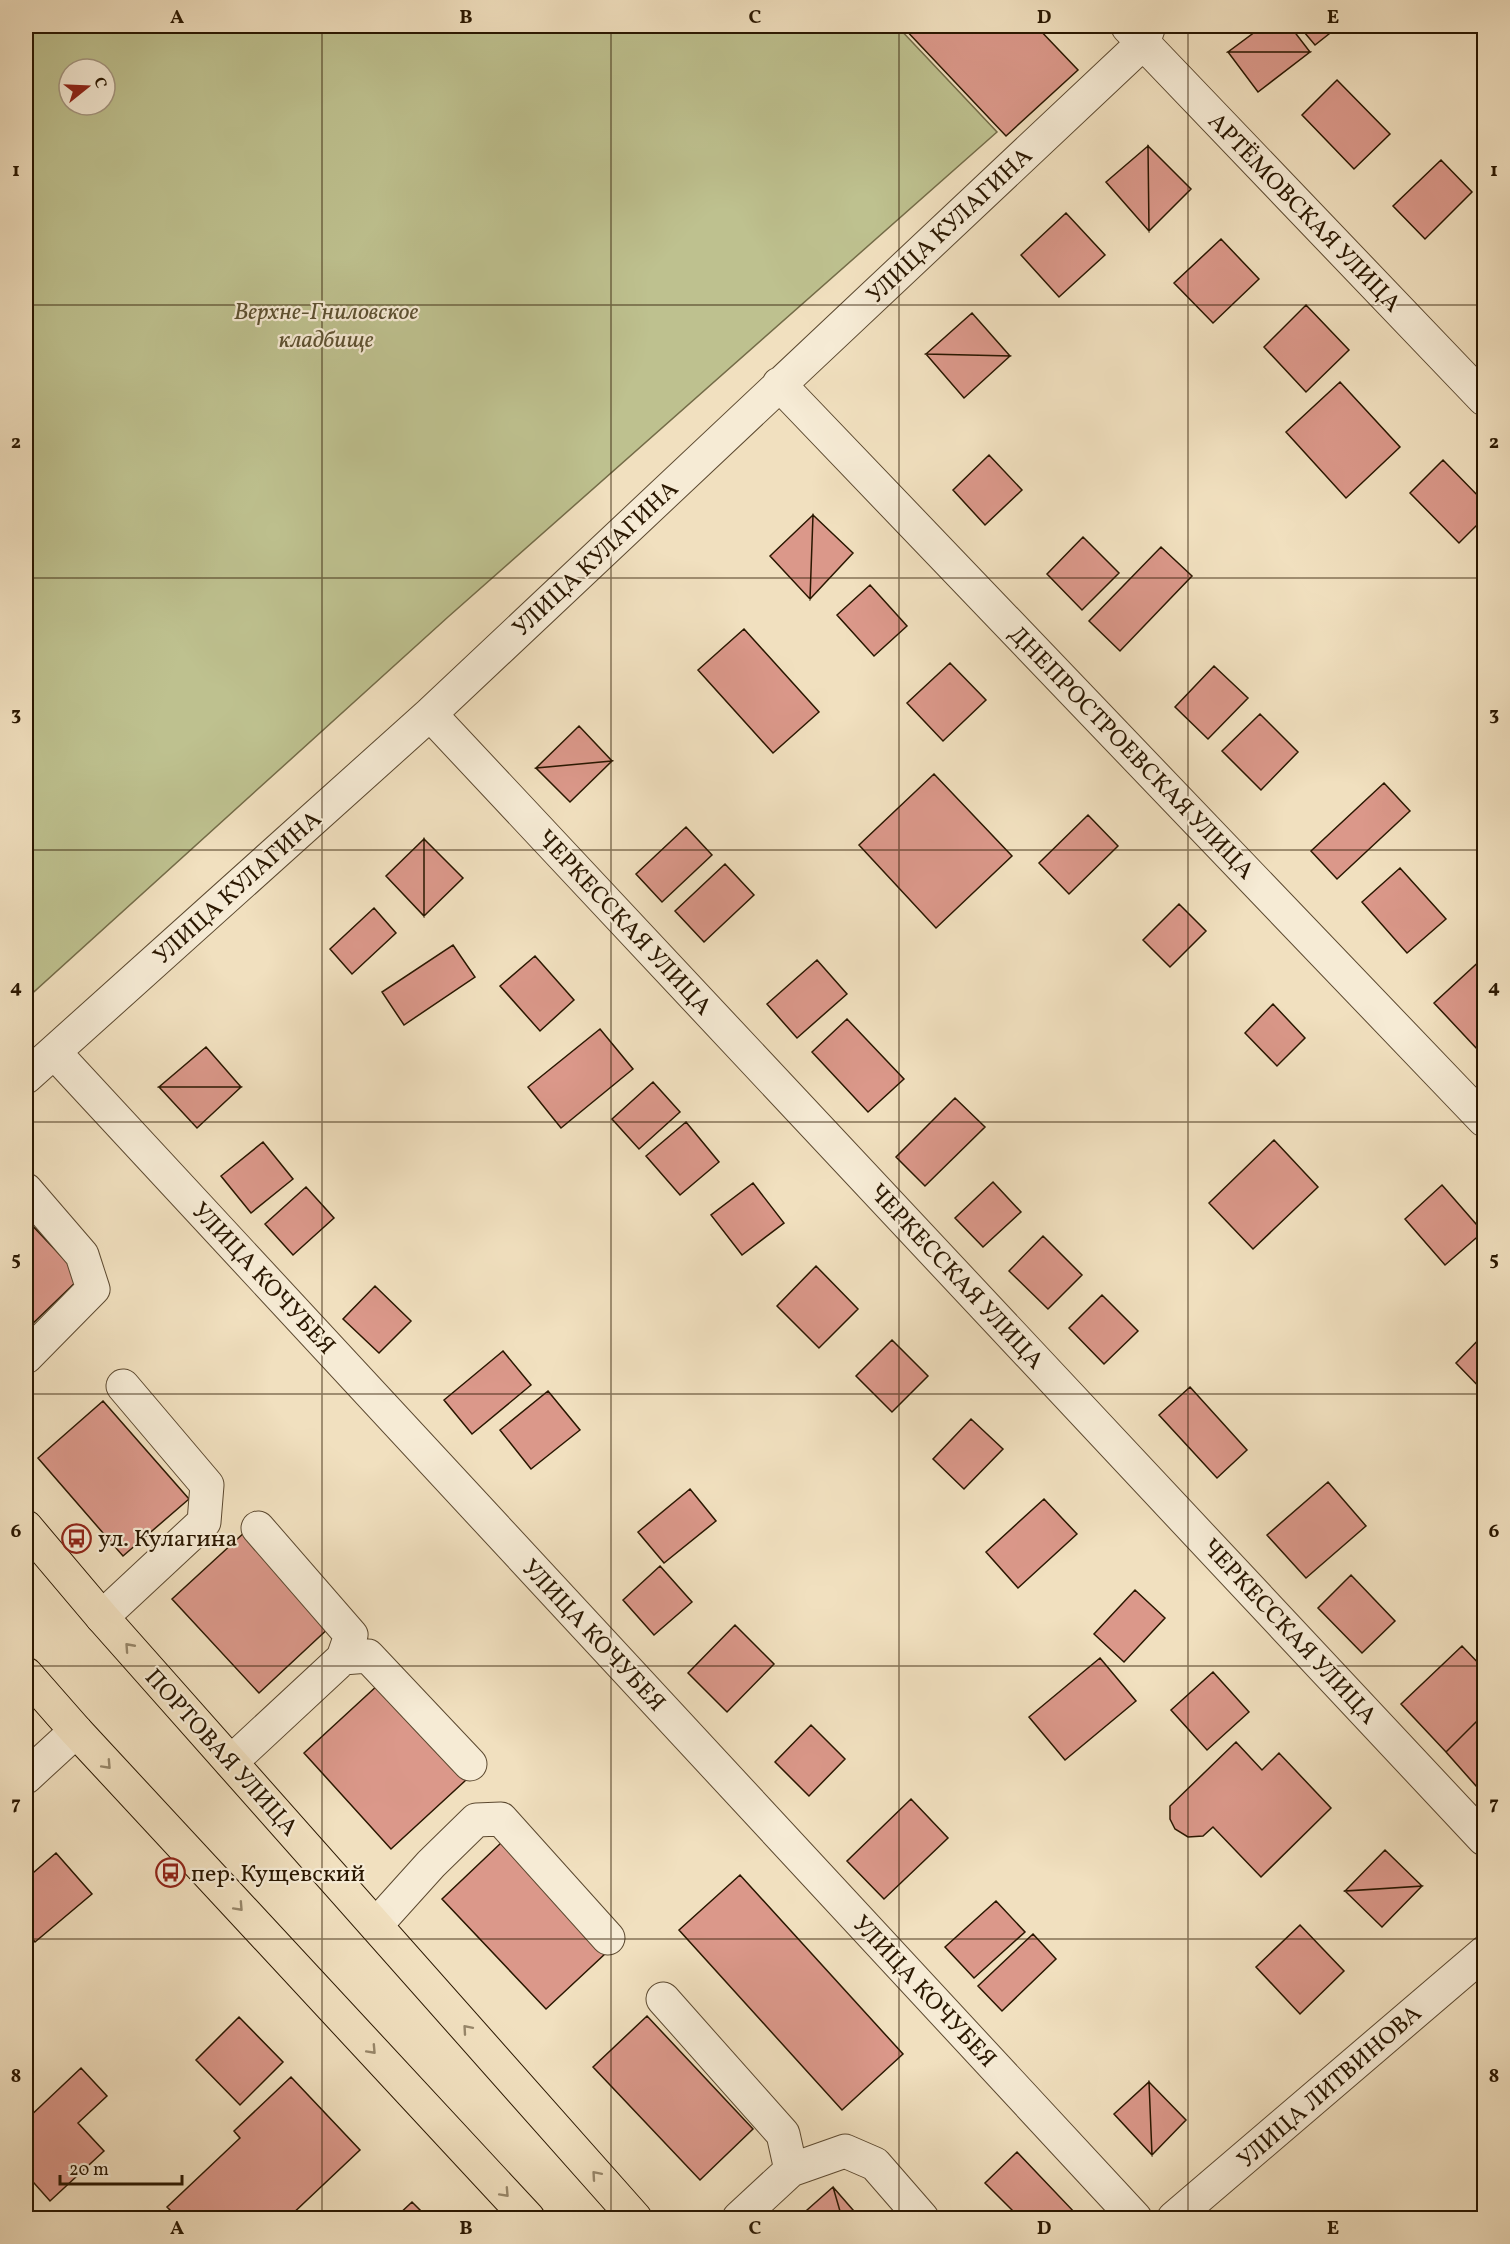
<svg xmlns="http://www.w3.org/2000/svg" width="1510" height="2244" viewBox="0 0 1510 2244" font-family="Vollkorn,serif">
  <style>
    .green { fill: #bec18f; stroke: #746c48; stroke-width: 1.5; fill-rule: evenodd }
    .building { fill: #db988a; stroke: #2a1700; stroke-width: 1.5 }
    .lines { fill: none; stroke-linecap: round; stroke-linejoin: round }
    .minor-casing { stroke: #5c4930; stroke-width: 35 }
    .major-casing { stroke: #2a1700; stroke-width: 35 }
    .minor { stroke: #f6ebd5; stroke-width: 33 }
    .major { stroke: #f1e0bf; stroke-width: 33 }
    .oneway { stroke: #978669 }
    .grid { fill: none; stroke: #2a1700; stroke-width: 1.5; stroke-opacity: 0.55 }
    .labels { text-anchor: middle; stroke-width: 4.5; stroke-linejoin: round; paint-order: stroke }
    .street-label { font-size: 24px; fill: #2a1700; stroke: #f6ebd5 }
    .park-label { font-size: 24px; font-style: italic; fill: #5e5232; stroke: #f6ebd5 }
    .poi-label { font-size: 24px; fill: #2a1700; stroke: #f6ebd5; text-anchor: start }
    .neatline { fill: none; stroke: #2a1700; stroke-width: 2 }
    .grid-label { font-size: 20px; text-anchor: middle; font-weight: bold; fill: #2a1700 }
  </style>
  <rect width="100%" height="100%" fill="#f1e0bf"/>
  <filter id="stains"><feTurbulence type="fractalNoise" baseFrequency=".00333" numOctaves="4"/><feColorMatrix values="0 0 0 0 .2 0 0 0 0 .09 0 0 0 0 .02 0 0 0 .5 -.17"/></filter>
  <radialGradient id="worn" r=".72"><stop offset=".6" stop-color="#630" stop-opacity="0"/><stop offset="1" stop-color="#630" stop-opacity=".3"/></radialGradient>
  <!-- green -->
  <path class="green" d="M26,26H897L997,132L448,617L26,999ZM69,69H105V105H69Z"/>
  <!-- building -->
  <path class="building" d="M902,26H1036L1078,70L1006,136Z
    M1263,26H1290L1310,52H1228Z
    M1299,26H1339L1315,45Z
    M1228,52H1310L1258,92Z
    M1337,80L1390,134L1354,169L1302,115Z
    M1148,146L1149,231L1106,182Z
    M1148,146L1191,189L1149,231Z
    M1441,160L1472,192L1425,239L1393,206Z
    M1066,213L1105,255L1059,297L1021,255Z
    M1221,239L1259,279L1213,323L1174,283Z
    M1306,305L1349,350L1306,392L1264,347Z
    M972,313L1010,356L926,354Z
    M926,354L1010,356L964,398Z
    M1340,382L1400,447L1346,498L1286,432Z
    M989,455L1022,490L985,525L953,490Z
    M1443,460L1484,502V518L1459,543L1410,493Z
    M813,515L853,553L810,599Z
    M813,515L810,599L770,556Z
    M1083,537L1119,573L1082,610L1047,574Z
    M1161,547L1192,576L1120,651L1089,621Z
    M870,585L907,626L874,656L837,615Z
    M744,629L819,712L773,753L698,670Z
    M950,663L986,700L943,741L907,703Z
    M1214,666L1248,698L1208,739L1175,707Z
    M1260,714L1298,752L1261,790L1222,751Z
    M579,726L612,761L536,768Z
    M612,761L570,802L536,768Z
    M934,774L1012,856L936,928L859,845Z
    M1384,783L1410,811L1337,879L1311,851Z
    M1088,815L1118,846L1069,894L1039,863Z
    M686,827L712,855L662,902L636,874Z
    M424,839V916L386,876Z
    M424,839L463,878L424,916Z
    M725,864L754,895L704,942L675,911Z
    M1400,868L1446,919L1407,953L1362,902Z
    M1179,904L1206,931L1170,967L1143,940Z
    M374,908L396,933L352,974L330,949Z
    M453,945L475,977L404,1025L382,992Z
    M535,956L574,1000L540,1031L500,986Z
    M1484,957V1045L1478,1050L1434,1003Z
    M817,960L847,994L797,1038L767,1004Z
    M1273,1004L1305,1038L1277,1066L1245,1033Z
    M847,1019L904,1079L868,1112L812,1052Z
    M600,1029L633,1069L561,1128L528,1087Z
    M206,1047L241,1087H159Z
    M653,1082L680,1112L639,1149L612,1119Z
    M159,1087H241L197,1128Z
    M955,1098L985,1127L925,1186L896,1157Z
    M686,1122L719,1162L680,1195L646,1156Z
    M1274,1140L1318,1187L1253,1249L1209,1203Z
    M263,1142L293,1179L251,1213L221,1176Z
    M993,1182L1021,1212L983,1247L955,1218Z
    M753,1183L784,1223L742,1255L711,1215Z
    M1442,1185L1483,1232L1445,1265L1405,1219Z
    M306,1187L334,1218L293,1255L265,1224Z
    M27,1220L81,1277L26,1330V1221Z
    M1043,1236L1082,1275L1048,1309L1009,1271Z
    M816,1266L858,1309L819,1348L777,1306Z
    M375,1286L411,1321L379,1353L343,1319Z
    M1102,1295L1138,1331L1104,1364L1069,1328Z
    M1484,1334V1392L1456,1363Z
    M892,1340L928,1376L892,1412L856,1376Z
    M503,1351L531,1385L472,1434L444,1400Z
    M1190,1387L1247,1450L1217,1478L1159,1415Z
    M548,1391L580,1430L531,1469L500,1430Z
    M103,1401L189,1499L123,1556L38,1458Z
    M971,1419L1003,1449L964,1489L933,1459Z
    M1328,1482L1366,1526L1306,1578L1267,1535Z
    M690,1489L716,1521L664,1563L638,1532Z
    M1044,1499L1077,1534L1018,1588L986,1552Z
    M246,1531L332,1625L259,1693L172,1599Z
    M660,1566L692,1602L654,1635L623,1600Z
    M1351,1575L1395,1621L1362,1653L1318,1608Z
    M1135,1590L1165,1618L1124,1662L1094,1634Z
    M735,1625L774,1664L727,1712L688,1673Z
    M1462,1646L1484,1669V1714L1446,1752L1401,1704Z
    M1100,1658L1136,1701L1065,1760L1029,1717Z
    M1213,1672L1249,1712L1207,1750L1171,1710Z
    M379,1684L466,1780L391,1849L304,1753Z
    M1484,1714V1795L1446,1752Z
    M811,1725L845,1759L809,1796L775,1762Z
    M1236,1742L1262,1770L1279,1753L1331,1808L1261,1877L1213,1827L1203,1836L1188,1837L1175,1829L1170,1819V1806Z
    M911,1799L948,1838L884,1899L847,1861Z
    M502,1842L606,1953L546,2009L442,1899Z
    M1385,1850L1422,1886L1345,1891Z
    M56,1853L92,1894L35,1942L26,1931V1879Z
    M740,1875L903,2054L842,2110L679,1930Z
    M1422,1886L1382,1927L1345,1891Z
    M996,1901L1025,1932L974,1978L945,1947Z
    M1300,1925L1344,1971L1300,2014L1256,1967Z
    M1033,1934L1056,1959L1002,2011L978,1986Z
    M647,2016L753,2129L700,2180L593,2067Z
    M239,2017L283,2062L240,2105L196,2060Z
    M81,2068L107,2096L78,2123L104,2151L50,2201L26,2174V2120Z
    M291,2077L360,2150L288,2218H178L167,2207L240,2138L234,2131Z
    M1149,2082L1186,2120L1152,2155Z
    M1149,2082L1152,2155L1114,2114Z
    M1017,2152L1078,2216L1075,2218H1020L985,2183Z
    M833,2187L842,2218H798Z
    M833,2187L860,2218H842Z
    M412,2202L428,2218H395Z"/>
  <g class="lines">
    <defs>
      <path id="minor" d="M1128,27L1484,399
        M779,384L1484,1120
        M430,714L1484,1839
        M54,1052L1135,2218
        M26,1077L430,714L1143,43L1149,26
        M26,1190L82,1255L93,1289L26,1357
        M102,1617L204,1522L207,1485L123,1386
        M343,1658L368,1656L470,1764
        M231,1762L343,1658L351,1635L258,1528
        M26,1777L76,1731
        M376,1925L431,1864L476,1820L501,1819L608,1938
        M663,1999L783,2134L791,2170L739,2218
        M791,2170L845,2151L875,2164L922,2218
        M1174,2218L1484,1953"/>
      <path id="major" d="M26,1527L102,1617L635,2218
        M26,1674L76,1731L528,2218"/>
    </defs>
    <!-- minor casing -->
    <use href="#minor" class="minor-casing"/>
    <!-- major casing -->
    <use href="#major" class="major-casing"/>
    <!-- minor -->
    <use href="#minor" class="minor"/>
    <!-- major -->
    <use href="#major" class="major"/>
  </g>
  <!-- one-way arrows -->
  <defs><path id="oneway-chevron" d="M-2-3.5L2.5 0L-2 3.5" fill="none" stroke-width="1.6" stroke-linecap="round" stroke-linejoin="round" transform="scale(1.5)"/></defs>
  <g class="oneway">
    <use href="#oneway-chevron" transform="translate(129 1647) rotate(-132)"/>
    <use href="#oneway-chevron" transform="translate(107 1765) rotate(47)"/>
    <use href="#oneway-chevron" transform="translate(239 1907) rotate(47)"/>
    <use href="#oneway-chevron" transform="translate(467 2029) rotate(-131)"/>
    <use href="#oneway-chevron" transform="translate(372 2050) rotate(47)"/>
    <use href="#oneway-chevron" transform="translate(596 2175) rotate(-131)"/>
    <use href="#oneway-chevron" transform="translate(505 2193) rotate(47)"/>
  </g>
  <!-- grid -->
  <path class="grid" d="M322,26V2218M611,26V2218M899,26V2218M1188,26V2218M26,305H1484M26,578H1484M26,850H1484M26,1122H1484M26,1394H1484M26,1666H1484M26,1939H1484"/>
  <!-- icons -->
  <defs>
    <symbol id="bus-ring" viewBox="-11 -11 22 22"><circle r="9.5" fill="#f6ebd5" stroke="#8f2418" stroke-width="1.5"/><path d="M-5-6H5V4H4V6H2V4H-2V6H-4V4H-5ZM-3.5-4V0h7V-4ZM-3.5 1.2v1.5H-2V1.2ZM2 1.2v1.5H3.5V1.2Z" fill="#8f2418"/></symbol>
  </defs>
  <g fill-rule="evenodd">
    <use href="#bus-ring" x="60" y="1522" width="33" height="33"/>
    <use href="#bus-ring" x="154" y="1856" width="33" height="33"/>
  </g>
  <g class="labels">
    <!-- street labels -->
    <g class="street-label">
      <text transform="translate(1305 212) rotate(46)" y="8">АРТЁМОВСКАЯ УЛИЦА</text>
      <text transform="translate(949 225) rotate(-43)" y="8">УЛИЦА КУЛАГИНА</text>
      <text transform="translate(595 558) rotate(-43)" y="8">УЛИЦА КУЛАГИНА</text>
      <text transform="translate(1132 752) rotate(46)" y="8">ДНЕПРОСТРОЕВСКАЯ УЛИЦА</text>
      <text transform="translate(237 887) rotate(-42)" y="8">УЛИЦА КУЛАГИНА</text>
      <text transform="translate(625 922) rotate(47)" y="8">ЧЕРКЕССКАЯ УЛИЦА</text>
      <text transform="translate(957 1276) rotate(47)" y="8">ЧЕРКЕССКАЯ УЛИЦА</text>
      <text transform="translate(264 1278) rotate(47)" y="8">УЛИЦА КОЧУБЕЯ</text>
      <text transform="translate(1290 1631) rotate(47)" y="8">ЧЕРКЕССКАЯ УЛИЦА</text>
      <text transform="translate(594 1635) rotate(47)" y="8">УЛИЦА КОЧУБЕЯ</text>
      <text transform="translate(222 1752) rotate(48)" y="8">ПОРТОВАЯ УЛИЦА</text>
      <text transform="translate(925 1991) rotate(47)" y="8">УЛИЦА КОЧУБЕЯ</text>
      <text transform="translate(1329 2086) rotate(-41)" y="8">УЛИЦА ЛИТВИНОВА</text>
    </g>
    <!-- park labels -->
    <g class="park-label">
      <text x="326" y="319">Верхне-Гниловское<tspan x="326" dy="28">кладбище</tspan></text>
    </g>
    <!-- poi labels -->
    <g class="poi-label">
      <text x="98" y="1546">ул. Кулагина</text>
      <text x="191" y="1881">пер. Кущевский</text>
    </g>
  </g>
  <!-- margin -->
  <rect width="1510" height="2244" fill="none" stroke="#f1e0bf" stroke-width="66"/>
  <!-- north arrow -->
  <g transform="translate(87 87) rotate(72)"><circle r="28" fill="#f6ebd5" stroke="#a49680" stroke-width="1.5"/>
  <path d="M0-4.5L10 22L0 15L-10 22Z" fill="#8f2418"/>
  <text y="-9" font-size="16" font-weight="bold" text-anchor="middle" fill="#2a1700">С</text>
  </g>
  <!-- scale -->
  <path d="M60 2175v9h122v-9" fill="none" stroke="#2a1700" stroke-width="3"/>
  <text x="69" y="2175" font-size="18" fill="#2a1700" stroke="#f6ebd5" stroke-width="4.5" paint-order="stroke">20 m</text>
  <rect x="33" y="33" width="1444" height="2178" class="neatline"/>
  <g class="grid-label">
    <text x="177" y="23">A</text>
    <text x="466" y="23">B</text>
    <text x="755" y="23">C</text>
    <text x="1044" y="23">D</text>
    <text x="1333" y="23">E</text>
    <text x="16" y="176">1</text>
    <text x="1494" y="176">1</text>
    <text x="16" y="448">2</text>
    <text x="1494" y="448">2</text>
    <text x="16" y="720">3</text>
    <text x="1494" y="720">3</text>
    <text x="16" y="993">4</text>
    <text x="1494" y="993">4</text>
    <text x="16" y="1265">5</text>
    <text x="1494" y="1265">5</text>
    <text x="16" y="1537">6</text>
    <text x="1494" y="1537">6</text>
    <text x="16" y="1809">7</text>
    <text x="1494" y="1809">7</text>
    <text x="16" y="2082">8</text>
    <text x="1494" y="2082">8</text>
    <text x="177" y="2234">A</text>
    <text x="466" y="2234">B</text>
    <text x="755" y="2234">C</text>
    <text x="1044" y="2234">D</text>
    <text x="1333" y="2234">E</text>
  </g>
  <rect width="100%" height="100%" filter="url(#stains)"/>
  <rect width="100%" height="100%" fill="url(#worn)"/>
</svg>
